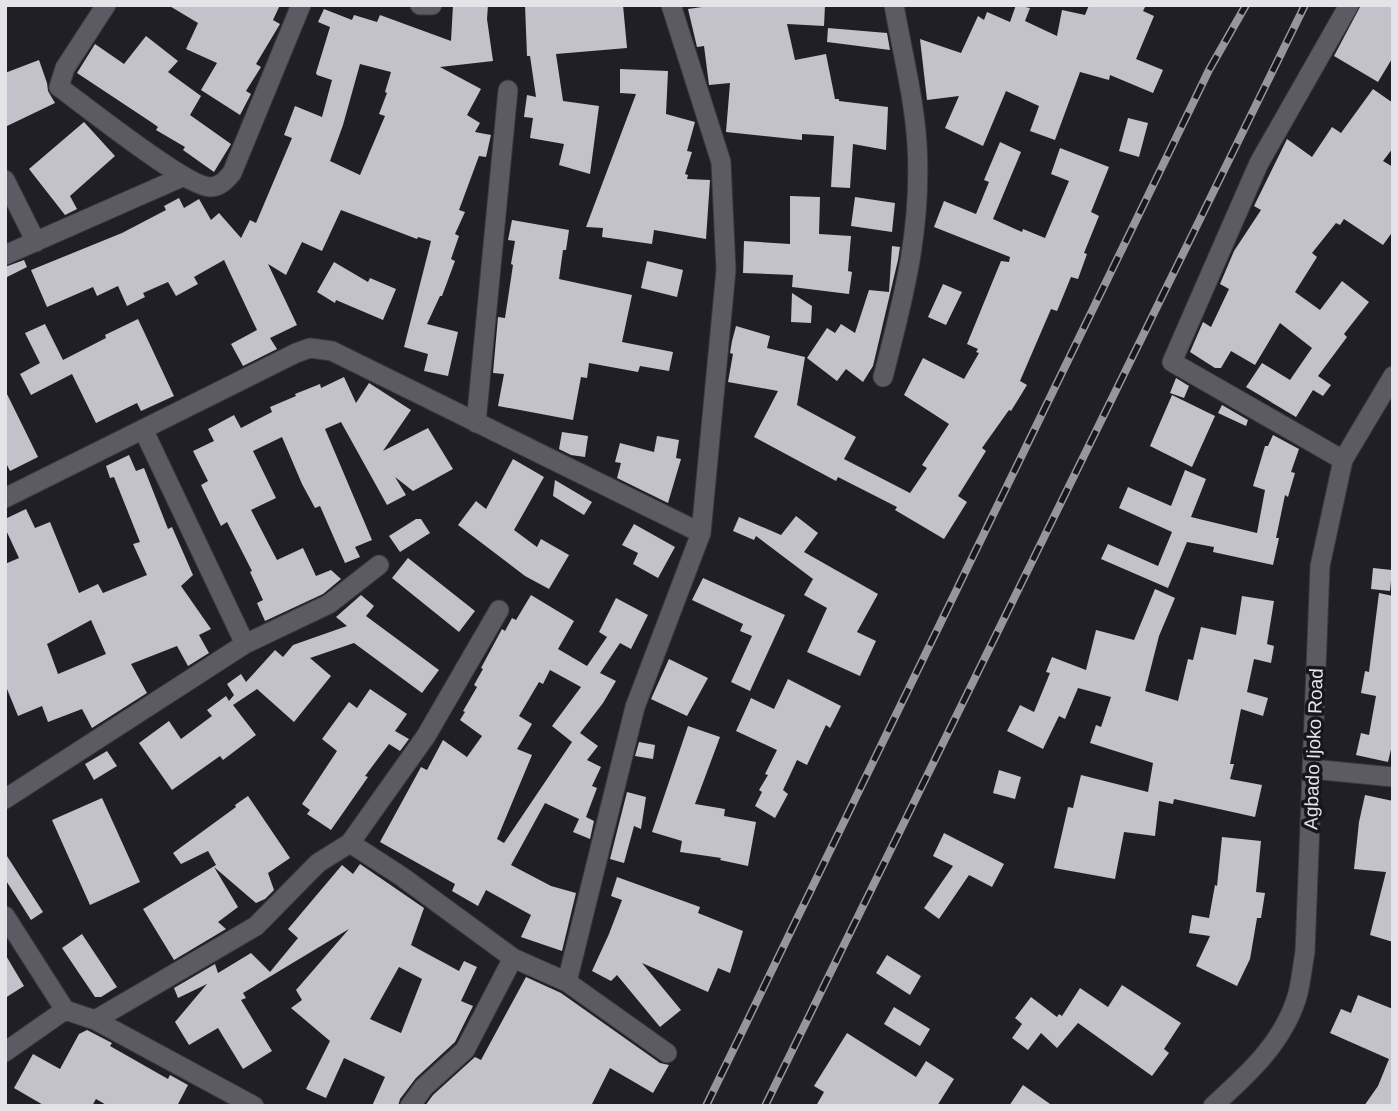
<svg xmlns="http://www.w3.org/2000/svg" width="1398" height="1111" viewBox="0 0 1398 1111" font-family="Arial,sans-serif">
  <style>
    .building { fill: #c3c2cb; fill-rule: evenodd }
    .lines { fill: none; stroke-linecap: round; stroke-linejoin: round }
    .minor-casing { stroke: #3a393f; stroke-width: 21 }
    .minor { stroke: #5c5a62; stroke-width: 19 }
    .rail-casing { stroke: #97969c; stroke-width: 8 }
    .rail { stroke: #17161c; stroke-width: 5; stroke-dasharray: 16; stroke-linecap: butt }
    .labels { text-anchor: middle; stroke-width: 7; stroke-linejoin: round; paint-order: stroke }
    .street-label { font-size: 19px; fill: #e4e3e8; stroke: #17161c }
  </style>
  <rect width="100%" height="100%" fill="#201f26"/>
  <!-- building -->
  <path class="building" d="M168,5H280L273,20L280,24L256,64L261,67L246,91L251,94L240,115L201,90L217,63L186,49L198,23Z
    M453,5H488L487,19L493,61L440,67L481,89L467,115L480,123L475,132L491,135L486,157L479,156L459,210L465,212L455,234L459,236L451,259L455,261L442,296H440L427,324L458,332L448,376L424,371L428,354L404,347L431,241L418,237L417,239L341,210L322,251L302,242L286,275L268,264L297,325L270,338L277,349L243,366L231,344L257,330L224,260L194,277L198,284L176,296L168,282L143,293L145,297L127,306L118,286L97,296L93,287L47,307L31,270L122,233L166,210L164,206L179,198L184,208L199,199L211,220L219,213L241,238L250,220L256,223L292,138L284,135L295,106L322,117L332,80L317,75L316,73L330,27L318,22L324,9L352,20L354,15L377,22L380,15L451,41ZM360,64L391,72L385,92L387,93L379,114L385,116L360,175L330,161L343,125Z
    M525,5H623L627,48L556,54L563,101L599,106L590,174L559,165L564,144L530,138L533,118L524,117L527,95L536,97L530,56H527Z
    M716,5H825L824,26L787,24L795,60L826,54L835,99H839V101L888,107L886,150L853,144L850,188L831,187L834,136L802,134V140L726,132L730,83L709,85L704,46L697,47L688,9Z
    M1016,5L1030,8L1025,21L1057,36L1062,10L1085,15L1089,5H1146L1143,11L1154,16L1136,59L1163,70L1153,93L1110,75L1109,80L1080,72L1055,140L1030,131L1039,106L1006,91L983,146L945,128L959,96L927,100L920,39L961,53L978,16L984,20L987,12L1010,22Z
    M1361,5H1393V57L1378,82L1334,56Z
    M828,28L887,33L890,50L827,42Z
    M146,36L178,61L168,72L201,96L190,115L231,144L214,172L183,150L185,147L156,130L158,127L151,122L77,73L95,44L124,64Z
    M39,60L47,83L48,91L55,103L5,127V73Z
    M620,69L668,71L666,114L695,122L687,151L692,152L685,174L688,175L687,179L710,180L706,239L654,230L652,244L602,237L603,228L586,227L636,94L620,93Z
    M1373,89L1393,103V148L1383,161L1393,167V231L1383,245L1344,219L1340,225L1336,223L1312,253L1317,257L1295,292L1320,310L1342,281L1369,302L1344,334L1347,337L1318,376L1331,385L1323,396L1313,390L1296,417L1246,387L1262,363L1290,380L1312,348L1280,323L1255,365L1231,351L1221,368H1215L1190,352L1203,322L1211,327L1229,289L1220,284L1234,251L1261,210L1254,206L1287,139L1312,157L1332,127L1341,133Z
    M1128,118L1148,123L1139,157L1119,151Z
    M84,122L115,156L70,196L77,209L65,215L29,169Z
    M1000,142L1021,152L993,219L1022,232L1023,229L1045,238L1069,181L1051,174L1060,148L1109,167L1091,212L1099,216L1084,253L1087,254L1078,279L1071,277L1057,311L1051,309L1020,381L1027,385L1011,411L1009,410L982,448L986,451L958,496L967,502L944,539L895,510L897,507L838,477L836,481L754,437L778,391L728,382L733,354L730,353L732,341L736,326L770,336L767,348L805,357L797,405L856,437L844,459L910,493L927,468L922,465L949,424L904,395L923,358L964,379L979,353L976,352L978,349L967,344L1001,261L1009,262L1010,257L934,227L944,201L976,214L989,182L984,180Z
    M790,196L820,197L819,234L851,236L848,271L852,272L849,294L792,287L793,275L743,273L744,241L790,244Z
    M855,197L895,203L892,232L851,226Z
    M512,220L569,230L566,250H563L559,279L632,295L622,342L673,352L669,371L640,366L638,372L589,363L587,378L581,377L573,420L498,406L504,374L493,373L498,317L505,318L513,265L511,264L515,241L508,240Z
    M892,246L900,247L898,260L873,366L863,382L846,369L837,381L807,358L827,328L835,333L841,324L855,333L869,290L889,292Z
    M24,260L27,267L5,278V267Z
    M647,261L683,270L677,297L641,288Z
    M334,262L368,282L370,278L396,289L383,320L336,300L335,303L317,292Z
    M943,284L962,292L946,325L928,317Z
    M792,293L812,306L811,323L791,322Z
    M138,319L174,396L141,411L137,403L96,423L72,374L31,395L20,374L40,363L25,333L45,324L63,360L106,338L105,335Z
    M344,377L356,403L369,383L411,410L383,451L428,428L453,469L413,491L395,477L406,495L387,505L341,422L325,429L372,540L355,547L360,557L345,563L320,506L315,508L302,484L282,437L253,451L276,498L251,510L277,560L303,548L316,576L331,570L341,579L323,594L265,621L257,603L263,600L250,572L252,571L227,522L221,526L201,485L208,481L193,451L214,441L208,429L234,415L241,428L272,412L270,407L296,396L295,394L320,384L321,388Z
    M1176,378L1189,386L1184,398L1170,393Z
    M5,390L38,457L10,471L5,461Z
    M1172,395L1215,416L1192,467L1150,446Z
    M1222,405L1248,420L1246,426L1218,413Z
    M562,432L588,436L585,457L571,455L559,449Z
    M1273,435L1299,449L1291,472L1295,473L1288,497L1285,495L1276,538H1279L1273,565L1213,552L1214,547L1187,542L1168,588L1101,559L1108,544L1158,566L1172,532L1119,508L1128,487L1171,506L1185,470L1206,479L1191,517L1257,533L1265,490L1253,486L1265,446H1268Z
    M657,436L679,440L676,458L681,459L668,503L617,478L621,463L615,462L620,443L654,452Z
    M129,455L136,471L144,468L168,529L172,527L193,575L181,586L211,629L199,635L209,653L188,666L177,646L131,664L147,693L92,728L82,709L48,722L42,706L18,716L5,684V564L19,558L5,528V519L26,509L35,528L50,522L79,593L98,584L103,593L147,575L133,544L140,542L114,477L110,478L106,466ZM91,620L106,654L58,674L47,644Z
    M513,459L544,477L514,530L537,547L541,539L569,555L549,589L525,576L458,525L476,501L486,509Z
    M555,480L592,502L584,515L553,496Z
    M796,516L818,533L804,552L878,594L857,632L876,641L860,676L807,652L827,608L804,595L813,579L756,536L754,540L733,531L739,517L781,535Z
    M416,519H421L430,533L400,552L389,536Z
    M634,524L675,547L658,578L633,564L638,553L622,545Z
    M408,558L475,611L459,632L392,578Z
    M1373,568L1392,570L1390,591L1371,589Z
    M703,578L785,615L750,691L731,682L752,636L740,631L743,624L692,600Z
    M1155,589L1175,598L1159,636L1145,691L1178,701L1188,659L1193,660L1201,627L1236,635L1242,596L1274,601L1267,644L1274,646L1271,663L1254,659L1247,692L1268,698L1263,716L1241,709L1230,764H1234L1230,779L1262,785L1255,817L1174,799L1173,804L1159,801L1155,836L1124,832L1115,879L1054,868L1068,807L1073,808L1081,775L1148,792L1153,763L1090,743L1096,725L1101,727L1111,697L1078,688L1065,719L1059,716L1043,749L1007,731L1020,705L1034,712L1050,673L1046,672L1052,657L1086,670L1096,630L1134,640Z
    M1379,593L1393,596V741L1388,762L1356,755L1361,733L1369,735L1376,696L1361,693L1365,671L1369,672Z
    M361,595L374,606L366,616L439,670L422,693L354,643L310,658L331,676L294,722L257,689L233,705L256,735L223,760L220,756L172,790L139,743L169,721L181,739L212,716L207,710L226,696L229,701L234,695L227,684L241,674L246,682L275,650L283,657L293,645L347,626L336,617Z
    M531,595L574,621L558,649L587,666L607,637L599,632L616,598L648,615L631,649L620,643L600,673L616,681L603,703L580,733L598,746L587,760L601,767L592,786L597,788L586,817L594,821L590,839L573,832L579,819L545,803L511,865L551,886L576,893L562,951L521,937L531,915L486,890L478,906L452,891L455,884L380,842L421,767L427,770L443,740L467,757L482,736L460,720L465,712L463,711L477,687L474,685L483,669L481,668L502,629L505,631L512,618L516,620ZM550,670L581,687L552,726L572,742L504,843L497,839L532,755L517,749L532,724L519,716L539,682L543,684Z
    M669,659L708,678L687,716L651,699Z
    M788,679L841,706L830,728L826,725L807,765L797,760L783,790L788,794L775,818L755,806L762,792L759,790L768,775L765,774L777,750L736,731L751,698L774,709Z
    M370,689L407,714L395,731L409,739L400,751L389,744L365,776L368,777L331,830L307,814L310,810L302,804L337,751L322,739L349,702L357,708Z
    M688,726L720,737L695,804L725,809L724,816L756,822L748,866L720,860L721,858L680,852L682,841L652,832Z
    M639,742L655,745L653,759L635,756Z
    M107,751L117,766L94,780L85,764Z
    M999,770L1021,777L1015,799L993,793Z
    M627,792L646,797L641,829L634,826L624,863L610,859Z
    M1365,795L1393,801V942L1370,935L1386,872L1354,869L1359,822Z
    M248,796L290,858L268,873L274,890L265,899L256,903L214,867L238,907L218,922L226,929L174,960L143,909L216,865L208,851L181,864L173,853L236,807L235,805Z
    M102,798L140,882L90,905L52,820Z
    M944,833L1004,864L992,887L969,875L939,919L924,908L953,866L933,856Z
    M1222,837L1261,841L1256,892L1265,893L1261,918H1257L1250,959L1237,986L1196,966L1210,936L1189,933L1192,915L1209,918L1215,885L1217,886Z
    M5,853L43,912L31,920L5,879Z
    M360,864L424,908L411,945L459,971L464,961L477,967L461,1001L473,1006L455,1042L416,1078L400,1099L398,1106H372L385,1077L344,1058L326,1098L306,1089L330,1041L291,1008L302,1000L296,990L349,929L243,993L246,998L241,1000L272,1051L243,1069L218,1028L189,1045L175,1022L207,984L178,998L174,988L215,964L218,973L251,953L270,972L298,938L288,929L342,865L353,874ZM399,967L422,979L401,1033L370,1019Z
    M617,877L700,907L698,913L743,931L730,973L718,968L708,992L642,963L681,1010L660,1027L617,975L611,981L592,971L609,934L622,900L611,896Z
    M82,934L117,987L101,997H95L62,948Z
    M5,954L24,986L5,998Z
    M887,955L921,976L910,995L876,973Z
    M526,977L561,993L660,1063L669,1065L653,1093L610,1068L591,1106H425L433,1095L475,1057L481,1060Z
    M1122,985L1181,1023L1164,1049L1169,1053L1152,1076L1078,1023L1057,1048L1041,1033L1028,1050L1012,1038L1022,1024L1015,1018L1031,997L1057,1017L1059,1014L1062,1016L1080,988L1108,1007Z
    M1358,995L1393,1009V1106H1364L1378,1086L1389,1059L1330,1033L1341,1009L1351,1013Z
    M894,1007L930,1029L920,1046L884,1024Z
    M87,1030L112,1043L110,1046L168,1079L170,1075L188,1085L177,1106H108L96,1099L92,1106H45L14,1088L33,1054L60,1069L79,1034Z
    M847,1033L916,1077L926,1061L954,1079L937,1106H816L824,1092L814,1086Z
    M1023,1085L1053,1106H1009Z"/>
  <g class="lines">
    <defs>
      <path id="minor" d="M106,5L65,68L59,87C84,105 186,187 210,187C220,187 226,180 232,173L301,5
        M420,5H432
        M5,180L36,242
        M5,255L182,177
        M883,377C904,297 922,228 917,144C914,97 902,51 894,5
        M476,423L508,90
        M143,429L245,644
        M1343,460L1172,362L1259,163L1349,5
        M5,498L296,353L310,348L332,351L701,533
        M1312,769L1393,777
        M5,799L245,644L329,604L379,565
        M350,843L426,736L499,610
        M5,916L65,1010L95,1020L254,1106
        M567,982L635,707L701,533L726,270L721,162L671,5
        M95,1020L256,926L318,863L350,843L401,876L513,958L567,982L667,1053
        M5,1052L65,1010
        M410,1106L424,1087L465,1050L513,958
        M1213,1106C1247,1075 1281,1045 1296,1000C1301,985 1302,968 1305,952L1320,566L1343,460L1393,376"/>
    </defs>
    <!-- minor casing -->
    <use href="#minor" class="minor-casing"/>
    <!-- minor -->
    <use href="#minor" class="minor"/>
    <defs>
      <path id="rail" d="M706,1106L1209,70L1246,5
        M765,1106L1305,5"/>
    </defs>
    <!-- rail casing -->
    <use href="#rail" class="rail-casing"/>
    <!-- rail -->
    <use href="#rail" class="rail"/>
  </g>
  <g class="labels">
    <!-- street labels -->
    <g class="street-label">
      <text transform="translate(1313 749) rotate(-88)" y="7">Agbado Ijoko Road</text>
    </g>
  </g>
  <!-- border -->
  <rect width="1398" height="1111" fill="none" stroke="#e4e3e8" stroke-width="14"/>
</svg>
